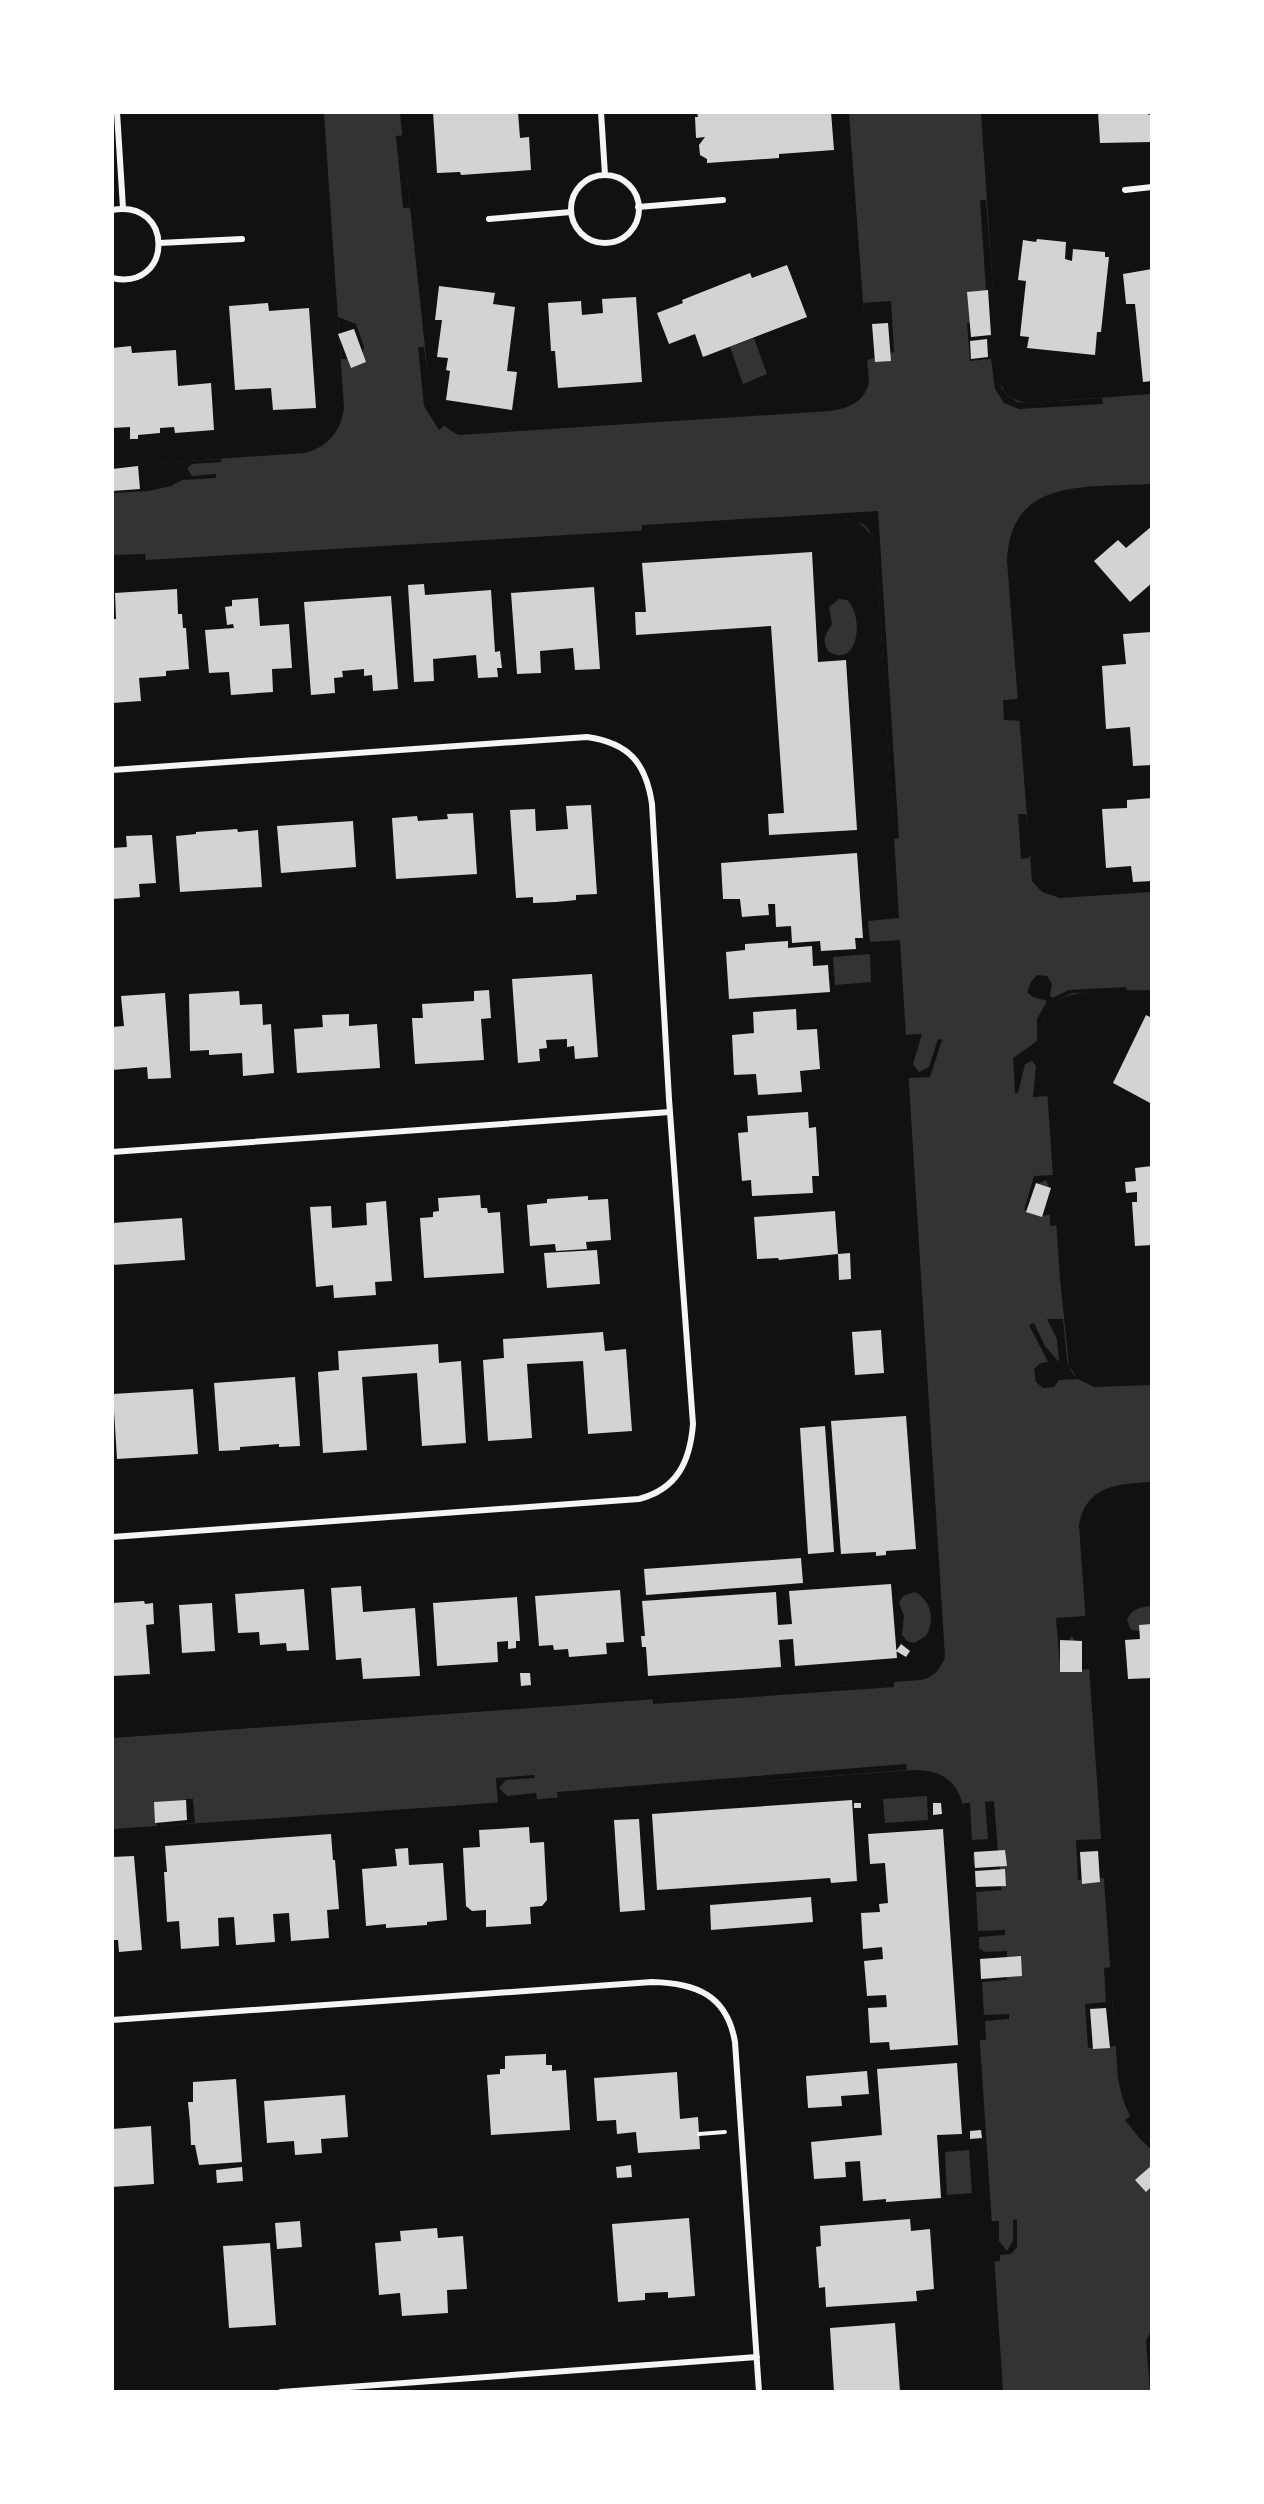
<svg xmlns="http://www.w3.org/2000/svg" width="1264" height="2504" viewBox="0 0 1264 2504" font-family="'Open Sans',sans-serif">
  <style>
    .water { fill: #333 }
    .pier { fill: #111 }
    .building { fill: #d3d3d3 }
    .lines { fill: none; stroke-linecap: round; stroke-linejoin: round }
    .path { stroke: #f5f5f5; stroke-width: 4 }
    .minor { stroke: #f5f5f5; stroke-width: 6 }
  </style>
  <rect width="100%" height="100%" fill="#111"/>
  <!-- water -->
  <path class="water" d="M324,113H400L430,394C433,412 441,427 459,435L830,411C849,408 863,403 869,383L849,113H981L999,377C1002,395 1012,401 1030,403L1151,394V484C1088,488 1010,476 1007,561L1032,881L1042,892L1060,898L1151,892V990C1126,991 1066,986 1049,1007C1044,1013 1044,1022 1043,1030L1060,1279L1069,1366L1078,1379L1094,1387L1151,1385V1482C1118,1484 1086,1485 1079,1525L1118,2078C1122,2102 1131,2125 1151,2141L1152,2327L1146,2341L1150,2391H1003L965,1817C961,1784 946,1770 913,1770L451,1806L113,1829V1738L921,1680C934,1677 939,1670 945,1658L900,940L870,942L868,921L899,918L876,550C871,528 859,518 837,519L113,562L112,466L305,453C328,447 341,431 344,408Z
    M754,338L767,374L743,384L730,347Z
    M839,599L847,600C865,616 858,671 828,651C821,638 826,635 832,624L829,607Z
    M870,954L871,982L835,985L833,957Z
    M915,1592C932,1601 935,1620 926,1636L914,1643L907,1641L902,1635L904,1616L899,1603L903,1596Z
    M1151,1606V1629L1141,1631L1131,1630L1127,1620C1131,1609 1141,1607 1151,1606Z
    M927,1796L928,1820L885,1823L883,1799Z
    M969,2150L972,2193L947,2195L945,2152Z"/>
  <!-- pier -->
  <path class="pier" d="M405,135L408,160H405L410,208H403L396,136Z
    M980,200H986L1001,388L1008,396L1017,402L1030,403L1102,398L1103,404L1019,409L1004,403L995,389L991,359L970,361L967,323L988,321Z
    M891,301L894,352L867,360L863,303Z
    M338,317L356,324L364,347L362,354L353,329L341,333L348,359H341Z
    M418,347H424L433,408L436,407L447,424L439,430L424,406Z
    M221,459V462L192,464L187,468L192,476L216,474V478L182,480L171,486L149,491L113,493V466H120V463L138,461L139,464Z
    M878,511L899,838L894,839L876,550L869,530L863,524L846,519L642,531V525Z
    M145,554L146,563L113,562V555Z
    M1018,696H1021L1022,721L1004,720L1003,700L1017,699Z
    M1018,814H1026L1032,854L1029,855V858L1021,859Z
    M1037,975L1047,976L1052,984L1050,995L1052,998L1069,990L1126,987L1127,991L1072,993L1059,999L1049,1007L1044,1018L1043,1030L1044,1041H1047L1049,1066H1046L1048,1096L1033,1097L1036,1066L1032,1061L1025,1064L1018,1093H1015L1013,1058L1037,1041V1019L1047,1001L1033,997L1027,992L1031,982Z
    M922,1034L913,1064L919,1072L929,1067L938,1039L942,1040L930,1077L908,1078L907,1053H904L902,1035Z
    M1054,1175L1060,1225L1050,1226V1215L1040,1216L1049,1187L1046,1180L1038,1184L1029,1211L1024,1210L1034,1176Z
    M1047,1319H1063L1067,1360L1071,1371L1078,1379L1059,1380L1054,1387L1043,1388L1036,1382L1034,1369L1041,1363L1048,1362L1029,1325L1034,1323L1045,1346L1059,1362L1057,1339Z
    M1086,1616L1090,1669L1078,1670L1079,1648L1072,1636L1063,1648L1062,1664H1060L1056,1618Z
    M894,1682V1687L653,1704V1699Z
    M906,1764L907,1770L768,1781L767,1784L751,1786L750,1783L558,1798L557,1792Z
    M534,1775L535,1778L506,1780L499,1788L507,1796L536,1793L537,1799L498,1803L496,1778Z
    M185,1799H193L195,1823L157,1826L156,1820L186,1818Z
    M994,1801L998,1852L973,1854L974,1867L1000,1866V1870L975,1872V1886L1001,1885L1002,1890L976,1892L978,1931L1005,1930V1935L979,1937V1948L984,1952L1007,1951V1980L982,1982L984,2015L1009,2014V2019L985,2021L986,2040H979L968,1865L965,1864L963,1840L966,1839L963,1803H970L972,1840L988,1839L985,1802Z
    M1102,1839L1104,1878L1078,1880L1076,1840Z
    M1113,1967L1115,1998H1112L1116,2046L1088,2048L1085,2004L1106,2002L1104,1968Z
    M1133,2114L1148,2135L1146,2137L1151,2141V2149L1141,2140L1125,2120Z
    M1017,2219V2247L1011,2254L1000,2255V2261L991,2262V2221H999V2241L1007,2251L1013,2241V2220Z"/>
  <!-- building -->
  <path class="building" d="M433,112H518L520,138L529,137L531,170L461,175L460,172L437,173Z
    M697,112H831L834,150L779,154V158L707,163V159L700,155L699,145L705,137L696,138L695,117H698Z
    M1098,112H1148V115L1152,114V142L1100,143Z
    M1037,239L1066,242L1065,259L1072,261L1073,249L1105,252V257H1109L1101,332H1097L1095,355L1027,348L1029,337L1020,336L1026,281L1018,280L1023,240L1036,242Z
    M787,265L807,317L703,357L695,334L669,344L657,313L683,303L682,300L750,273L752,278Z
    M1152,269V381L1143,382L1135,304H1126L1123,274Z
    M439,286L495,293L493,304L515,307L507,371L517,372L512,410L446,400L450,371L446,370L448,358L437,357L442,320H435Z
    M988,290L991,335L971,337L967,292Z
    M636,297L642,382L558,388L555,351H551L548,303L581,301L582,315L603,313L602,299Z
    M268,303L269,311L309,308L316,408L273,410L271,388L235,390L229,306Z
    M888,323L891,361L875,362L872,324Z
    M354,329L366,362L351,368L338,334Z
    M987,339L988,357L971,359L970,341Z
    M131,346L132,353L176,350L178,386L211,383L214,430L175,433L174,427L160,428V433L138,435V439H130V427L112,428V348Z
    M138,466L140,489L112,491V469Z
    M1152,526V583L1130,602L1094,561L1118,540L1126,548Z
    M812,552L818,662L846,660L857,830L769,835L768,814L784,813L771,626L636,635L635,612H646L642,563Z
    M424,584L425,595L491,590L495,652L500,651L502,668H497L498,677L478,678L476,655L433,659L434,681L414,682L408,585Z
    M594,587L600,669L575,670L573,648L540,651L541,673L517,674L511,593Z
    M177,589L178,614H182L183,628H186L189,669L166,671V676L139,678L141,701L112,703V619H116L115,593Z
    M391,596L398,689L373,691L372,675L364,676V669L342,671L343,677L334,678L335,693L311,695L304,602Z
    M258,598L260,626L289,624L292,668L272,669L273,692L231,695L229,672L209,673L205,630L234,628L233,624L227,625L225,607L232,606V600Z
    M1152,632V765L1133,766L1130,727L1106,729L1102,666L1126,664L1123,634Z
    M1152,798V881L1133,882L1131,866L1106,868L1102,809L1127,808V800Z
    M591,805L597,894L576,895V900L556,902L533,903V897L516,898L510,810L535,809L536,831L568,829L566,806Z
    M473,813L477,874L396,879L392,818L417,816L418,821L448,819L447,814Z
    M353,821L356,867L281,873L277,826Z
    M237,829L238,832L258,830L262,887L180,892L176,836L196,834V832Z
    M152,835L156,883L139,884L140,897L112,899V848L127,847L126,836Z
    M857,853L863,938H855L856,949L821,951L820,941L792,943L791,926L776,927L775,904H768L769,915L742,917L740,899H723L721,863Z
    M788,941V948L812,946L813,966L828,965L830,992L729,999L726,952L745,950V944Z
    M592,974L598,1057L575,1059L574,1046L567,1047V1039L546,1040L547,1048L539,1049L540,1061L518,1063L512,979Z
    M489,990L491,1018L481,1019L484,1060L415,1064L412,1018H423L422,1004L474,1001V991Z
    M239,991L240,1005L262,1004L263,1025L271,1024L274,1073L243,1076L242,1053L209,1055V1050L190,1051L189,994Z
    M165,993L171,1078L148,1079L147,1067L112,1070V1027L124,1026L121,996Z
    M796,1009L797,1030L817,1029L820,1069L800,1071L802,1092L758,1095L756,1074L734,1075L732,1035L754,1033L753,1012Z
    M349,1014V1026L377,1024L380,1068L297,1073L294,1029L323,1027L322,1015Z
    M1146,1015L1152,1018V1104L1113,1083Z
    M808,1112L809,1128L816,1127L819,1176H812L813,1193L752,1196L751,1180L742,1181L738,1133L748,1132L747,1116Z
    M1152,1166V1245L1135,1246L1132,1202H1137V1192L1126,1193L1125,1182L1136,1181L1135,1168Z
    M1036,1183L1051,1188L1042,1217L1026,1212Z
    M480,1195L481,1208H487L488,1213L500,1212L504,1273L424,1278L420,1218L433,1217V1212L439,1211L438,1198Z
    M588,1196V1200L608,1199L611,1240L586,1242L587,1249L556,1251L555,1244L530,1246L527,1205L547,1203V1199Z
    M386,1201L392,1281L375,1282L376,1295L334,1298L333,1285L316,1287L310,1207L331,1206L332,1228L367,1225L366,1203Z
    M835,1211L838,1254L779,1260L778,1258L757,1259L754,1217Z
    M182,1218L185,1260L112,1265V1223Z
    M597,1250L600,1284L547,1288L544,1253Z
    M850,1253L851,1279L839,1280L838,1254Z
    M881,1330L884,1373L855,1375L852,1332Z
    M603,1332L605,1351L626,1349L632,1431L588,1434L583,1361L527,1364L532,1438L488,1441L483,1360L504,1358L503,1339Z
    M438,1344L439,1363L461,1361L466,1443L422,1446L417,1373L362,1377L367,1450L323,1453L318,1372L339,1370L338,1351Z
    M295,1377L300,1446L279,1447V1444L240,1447V1450L219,1451L214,1383Z
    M193,1389L198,1454L117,1459L113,1394Z
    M906,1416L916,1549L886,1551V1555L876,1556V1552L841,1554L831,1421Z
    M825,1426L834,1552L808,1554L800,1428Z
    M801,1558L803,1583L646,1595L644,1569Z
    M891,1584L897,1658L795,1666L793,1639L779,1640L781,1667L648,1676L646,1647H642L641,1636H645L642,1601L776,1592L778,1625L792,1624L789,1591Z
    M361,1586L363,1612L415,1608L420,1676L363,1679L361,1658L336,1660L331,1588Z
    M304,1589L309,1650L287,1651L286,1643L260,1645L259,1632L238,1633L235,1594Z
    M620,1590L624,1642L606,1643L607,1654L569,1657L568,1649L554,1650L553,1645L539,1646L535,1596Z
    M517,1597L520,1641H516V1648L508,1649V1641L497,1642L498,1662L437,1666L433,1603Z
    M144,1601L145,1604L153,1603L154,1624L146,1625L150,1674L113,1676L112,1603Z
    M212,1603L215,1651L182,1653L179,1605Z
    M1152,1624V1678L1128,1679L1125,1640L1140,1639L1139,1625Z
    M1060,1640L1082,1641V1672H1060Z
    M901,1644L910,1651L906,1657L896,1651Z
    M520,1673H530L531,1685L521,1686Z
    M186,1800L187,1820L155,1823L154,1802Z
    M852,1800L857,1881L831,1883L830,1878L657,1890L652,1814Z
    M854,1803H861V1808H854Z
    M933,1803H941L942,1814L933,1815Z
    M639,1819L645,1910L620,1912L614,1820Z
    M529,1827L530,1843L544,1842L547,1900L542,1906L530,1907L531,1924L486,1927V1910L472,1911L466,1906L463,1848L480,1847L479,1830Z
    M943,1829L958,2045L890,2050L889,2042L870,2043L868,2008L887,2007L886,1995L867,1996L864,1961L883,1959L882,1947L863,1949L861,1913L880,1912L879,1904L888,1903L885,1863L870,1864L868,1834Z
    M331,1834L333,1860H335L339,1909L327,1910L329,1938L291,1941L289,1913L273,1914L275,1942L236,1945L234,1917L218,1918L219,1946L181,1949L179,1921L167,1922L164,1872H167L165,1846Z
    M408,1848L409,1865L443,1863L447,1920L427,1922V1925L386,1928V1924L366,1926L362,1869L397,1866L395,1849Z
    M1005,1850L1007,1866L975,1868L974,1852Z
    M1098,1851L1100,1882L1082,1884L1080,1852Z
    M134,1856L142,1950L119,1952L118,1940H112V1857Z
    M1005,1869L1006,1886L976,1887L975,1871Z
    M811,1897L813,1922L711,1930L710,1905Z
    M1021,1956L1022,1976L981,1979L980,1959Z
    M1106,2008L1110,2048L1093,2049L1090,2009Z
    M546,2054V2065H552V2071L566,2070L570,2130L491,2135L487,2075L500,2074V2069H505V2056Z
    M957,2063L962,2134L937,2135L941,2198L886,2202V2199L863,2201L860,2161L845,2162L846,2177L814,2179L811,2142L882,2135L877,2069Z
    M867,2071L869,2094L841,2096L842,2106L808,2108L806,2076Z
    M677,2072L680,2119L698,2117L700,2149L638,2153L636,2132L617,2134L616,2120L597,2121L594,2078Z
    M236,2079L242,2162L199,2165L195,2145H191L190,2123L188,2102H193V2082Z
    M345,2095L348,2137L321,2139L322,2153L309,2154L295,2155L294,2141L267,2143L264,2101Z
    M151,2126L154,2184L112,2187V2129Z
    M981,2130L982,2138L970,2139V2131Z
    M631,2165L632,2177L617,2178L616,2167Z
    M1152,2165V2186L1146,2192L1135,2180Z
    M242,2167L243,2181L217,2183L216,2170Z
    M689,2218L695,2296L668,2298V2292L645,2293V2300L618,2302L612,2224Z
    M910,2219L911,2231L930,2229L934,2289L916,2291L917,2301L826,2307L825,2287L819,2288L816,2247L821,2246L820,2226Z
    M300,2221L302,2247L277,2249L275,2223Z
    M437,2228L438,2238L463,2236L467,2289L447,2290L448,2313L402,2316L400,2293L379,2295L375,2243L401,2241L400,2231Z
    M270,2243L276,2325L229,2328L223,2246Z
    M895,2323L900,2392H834L830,2328Z"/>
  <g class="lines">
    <!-- path -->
    <path class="path" d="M699,2134L725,2132"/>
    <!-- minor -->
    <path class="minor" d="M117,112L123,208
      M601,112L605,175
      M571 209a34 34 0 1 1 68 0a34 34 0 1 1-68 0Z
      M1125,190L1152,187
      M638,207L723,200
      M112,210C175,198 173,292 112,278
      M489,219L571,212
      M159,243L242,239
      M112,770L587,737C629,743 646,763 652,804L669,1099L693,1424C690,1462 677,1489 639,1499L112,1537
      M112,1152L670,1112
      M112,2020L652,1982C696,1983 727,1995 735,2042L759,2392
      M281,2392L757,2357"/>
  </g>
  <!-- border -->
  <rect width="1264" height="2504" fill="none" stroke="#ffffff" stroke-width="228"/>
</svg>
